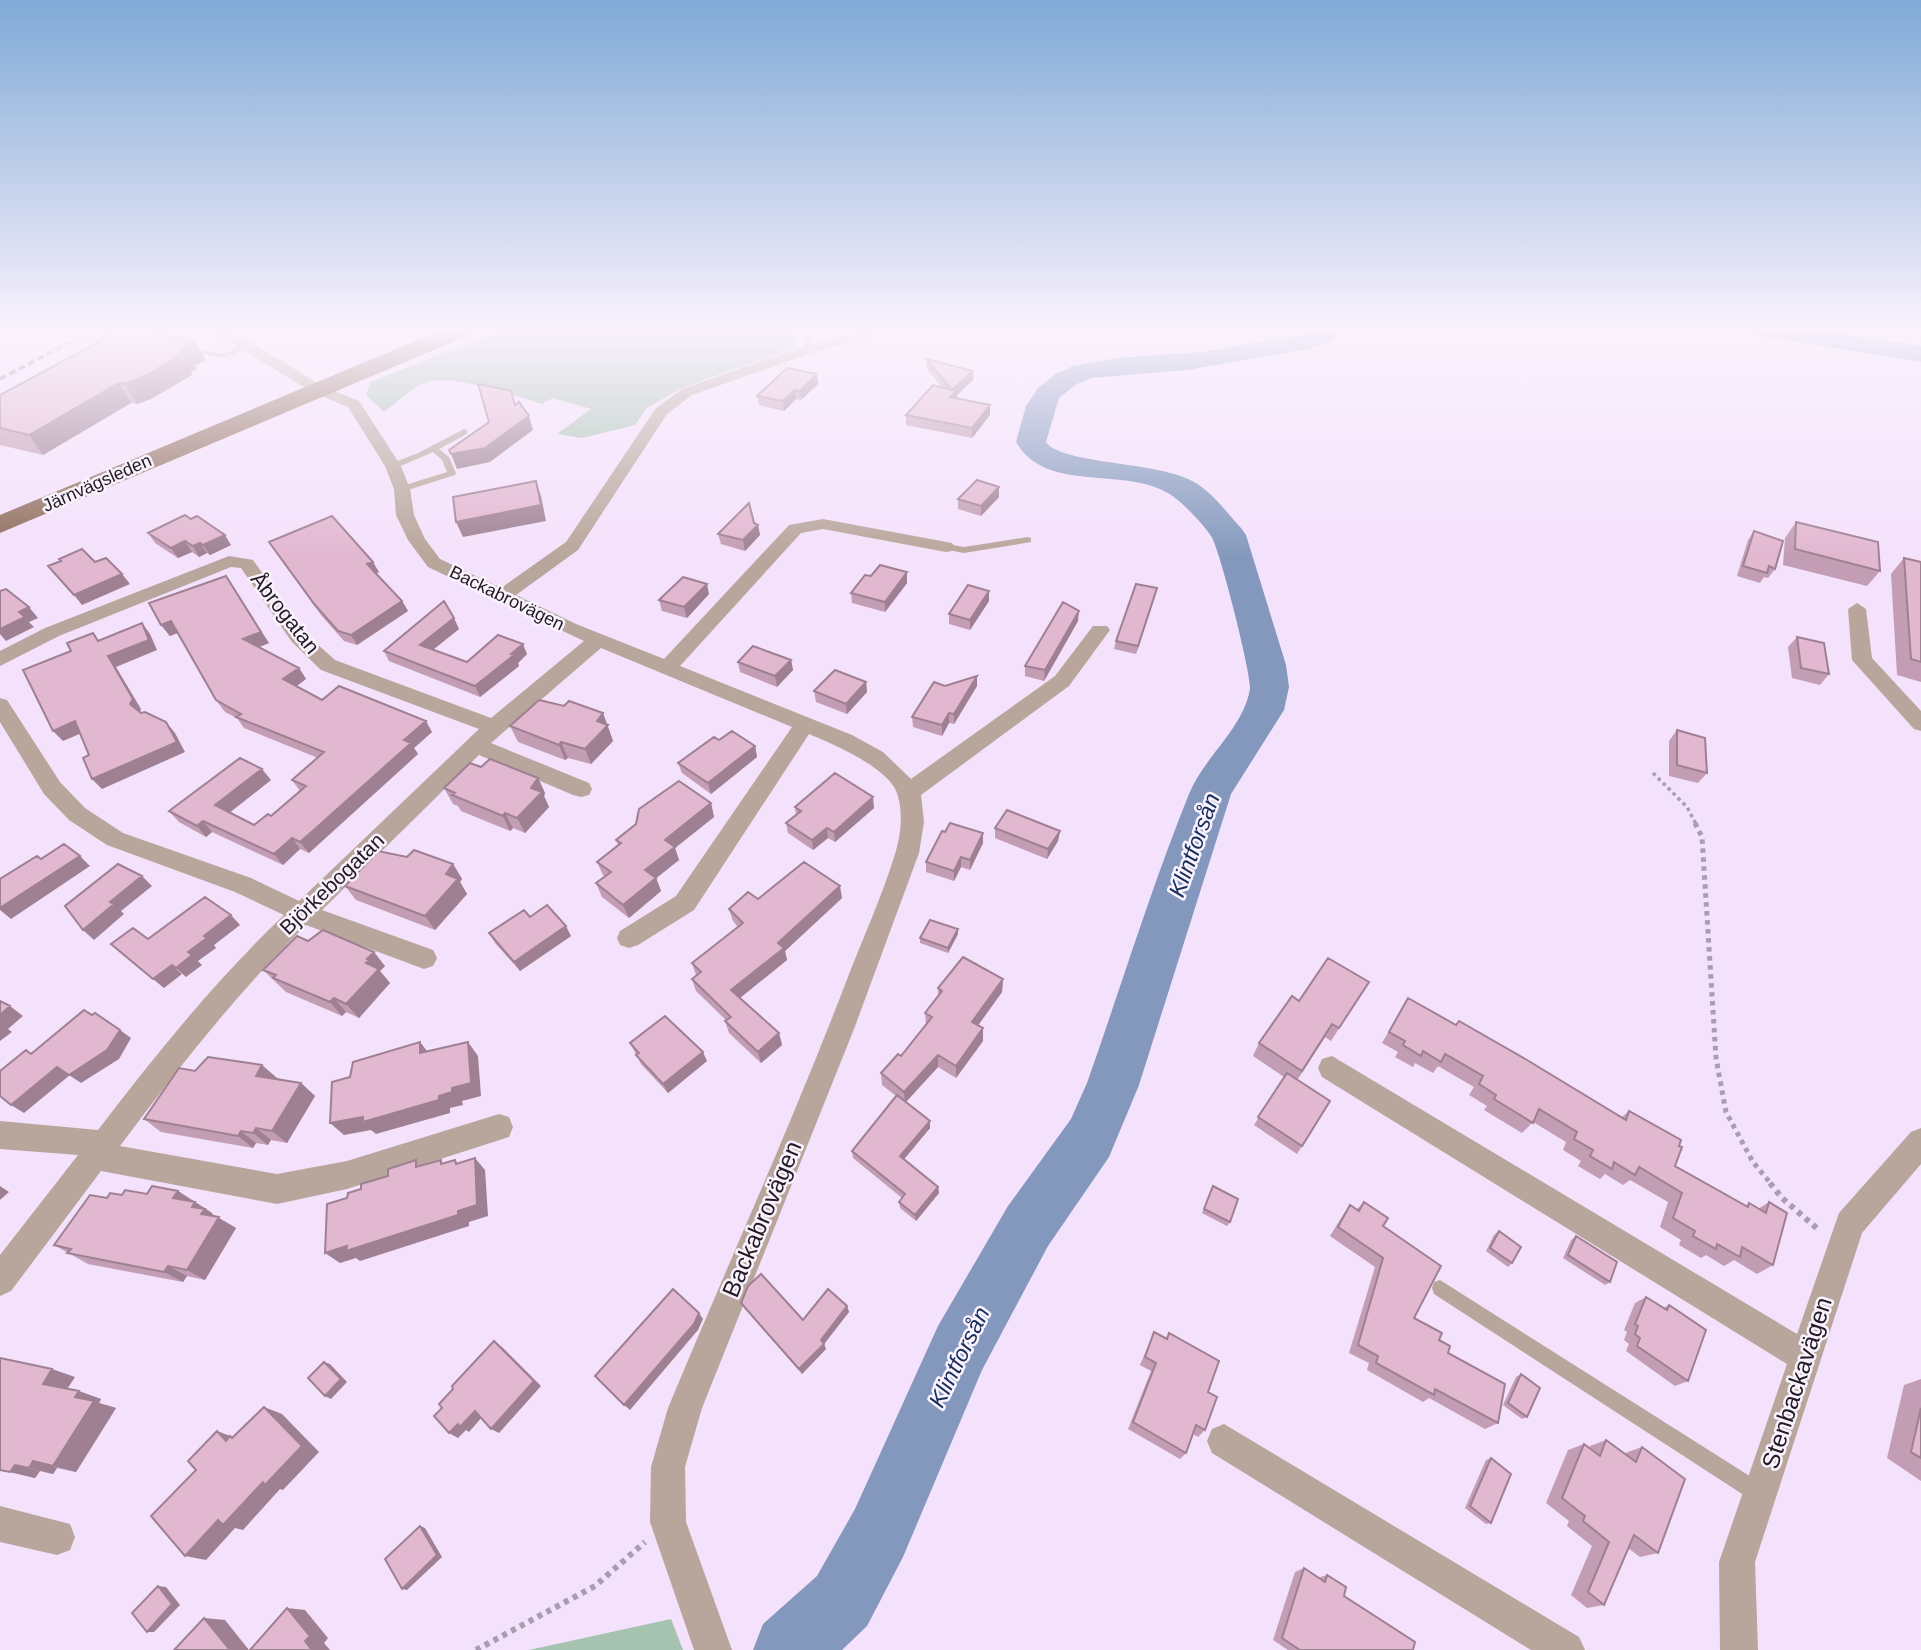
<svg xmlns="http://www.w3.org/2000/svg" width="1921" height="1650" viewBox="0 0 1921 1650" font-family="Helvetica,sans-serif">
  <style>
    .green { fill: #a6c2b0 }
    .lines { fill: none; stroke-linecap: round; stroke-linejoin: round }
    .river { fill: #8398bc; fill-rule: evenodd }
    .path-far2 { stroke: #ab9cb0; stroke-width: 3.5; stroke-dasharray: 3.5 3.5; stroke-linecap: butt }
    .path-far1 { stroke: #ab9cb0; stroke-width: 5; stroke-dasharray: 4.5 4.5; stroke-linecap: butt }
    .path { stroke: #ab9cb0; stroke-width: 6; stroke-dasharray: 5 5; stroke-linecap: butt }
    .lane { fill: #b8a59b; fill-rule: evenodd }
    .street { fill: #b8a59b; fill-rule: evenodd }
    .primary { fill: #8d6c5a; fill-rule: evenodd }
    .rail { stroke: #877a8c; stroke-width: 3.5; stroke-dasharray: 7 3.5; stroke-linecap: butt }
    .wall { fill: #c29db3 }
    .shaded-wall { fill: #9e8092 }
    .building { fill: #e2b7d0; stroke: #9e8092; stroke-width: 2 }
    .labels { text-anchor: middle; stroke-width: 5; stroke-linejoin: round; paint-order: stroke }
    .far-street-label { font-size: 18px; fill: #211a24; stroke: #faf3fd }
    .street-label { font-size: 21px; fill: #211a24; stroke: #faf3fd }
    .water-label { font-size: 23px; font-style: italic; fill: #152e5c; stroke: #faf3fd }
    .near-street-label { font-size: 24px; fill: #211a24; stroke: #faf3fd }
  </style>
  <rect width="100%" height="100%" fill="#f4e1fb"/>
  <!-- green -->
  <path class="green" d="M509,328H800L794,348L682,388L647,408L635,425L582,438L557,434L591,409L553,398L542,404C513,396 451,372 424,383C412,388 395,404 384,412L366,395L370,382Z
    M671,1619L683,1650H528H529Z"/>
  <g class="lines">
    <!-- river -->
    <path class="river" d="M1315,328H1346L1329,343L1303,350L1187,370L1092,378L1077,384L1059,398L1046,442C1063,466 1165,460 1199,485C1215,496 1228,514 1241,528L1246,535L1286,665L1289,687L1284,710L1231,794L1139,1085L1109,1157L1048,1246L982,1370L903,1557L867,1626L842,1650H753L763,1624L817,1576L855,1509L938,1326L1008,1206L1071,1119L1087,1083C1121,987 1151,888 1189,794C1204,757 1243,729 1250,689C1252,676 1219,546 1211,536C1203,524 1190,511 1179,501C1135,461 1048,498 1016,442L1026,406L1038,388L1057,373L1073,366L1117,358L1202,352L1299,335Z
      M1746,328H1811L1921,346V362L1759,336L1750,334Z"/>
    <!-- path-far2 -->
    <path class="path-far2" d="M1653,773L1687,807L1696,824"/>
    <!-- path-far1 -->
    <path class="path-far1" d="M1695,823L1702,837L1716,1058L1726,1112L1753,1162L1772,1185"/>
    <!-- path -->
    <path class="path" d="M1770,1183L1782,1198L1820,1231
      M476,1650L595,1586L645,1542"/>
    <!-- lane -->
    <path class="lane" d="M804,328H812L811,350L807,352L803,350Z
      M245,344L252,346L224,358L184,350L188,348L223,354Z
      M464,429L467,430V434L439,449L449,457L456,473L455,475L405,491H399V487L447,472L442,460L433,452L396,468H390V464L418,453Z
      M1028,537L1031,538V542L964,553L943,549L941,547L946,544L964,547Z
      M1440,1280L1767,1487L1769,1494L1767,1501L1760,1503L1753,1501L1434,1294L1432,1288L1434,1282Z"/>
    <!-- street -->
    <path class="street" d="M201,328H221L242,337L322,386L359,401L401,466L410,489L414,515L425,539L440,559L501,588L566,542L656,408L682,389L802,347L872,328H896L812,353L692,395L667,414L578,550L516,595L576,624L664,659L789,525L823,519L952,543L955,547L952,551L946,552L823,529L801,533L680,666L852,735L883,752L911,779L1055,676L1093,626H1107L1110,630L1069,686L921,795L924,822L919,853L854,1029L702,1408L685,1467L686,1522L732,1650H694L650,1522L651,1467L668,1408C727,1266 791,1126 846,982C862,940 882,897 895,854C901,835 903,815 898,796C892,769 833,744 809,734L694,910L638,945L629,948L620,945L617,938L620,931L676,896L792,727L601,648L491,743L589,783L592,789L589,795L581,797L573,795L479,755L322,910L433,950L437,958L433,966L424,969L306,925C237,993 178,1068 120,1146L277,1174L347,1161L499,1114L509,1117L513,1127L509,1137L347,1189L277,1204L101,1171L11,1291L0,1296V1255L78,1155L0,1149V1121L98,1130C156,1054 215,981 284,915L235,892L107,845L69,820L44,794L0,722V698L7,700L60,782L85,808L123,833L251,878L299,901L479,729L321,670L292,642L241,568L231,567L59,636L0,666V651L45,628L229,556L253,560L306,634L335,660L491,718L584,641L428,567L408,540L396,515L394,489L385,466L348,407L312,392L232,343Z
      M1857,603L1866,609L1872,658L1921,711V731L1914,729L1852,660L1848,609Z
      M1332,1056L1797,1334L1839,1213L1911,1132L1921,1128V1164L1862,1233L1755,1562L1758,1650H1720L1719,1562L1787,1364L1322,1077L1318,1068L1322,1059Z
      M1224,1424L1579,1637L1585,1650H1531L1212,1453L1207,1441L1212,1429Z
      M0,1506L70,1524L75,1537L70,1550L57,1555L0,1542Z"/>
    <!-- primary -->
    <path class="primary" d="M446,328H477L474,333L0,533V515Z"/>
    <!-- rail -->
    <path class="rail" d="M0,379L97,328"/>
  </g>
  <!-- wall -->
  <path class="wall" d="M0,328H19L11,334L0,333Z
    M96,340L206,360L195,366L197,369L191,372L192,375L151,399L137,404L131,403L43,455L0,445V395L97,343Z
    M926,359L973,380L957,395V398L990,415L972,438L906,425V415L942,387L927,369Z
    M817,374L818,384L801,400L796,399L784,411L759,405L757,396Z
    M999,487V497L981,516L958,509V499Z
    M1796,522L1880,571L1867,586L1783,565L1785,538Z
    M754,523L758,525L760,535L745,551L721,544L718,534Z
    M1754,531L1775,569L1768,578L1764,577L1760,583L1737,576L1748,540Z
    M148,533L231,545L210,555L207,553L199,557L192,552L178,558L155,543Z
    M269,542L379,572L376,573L402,601L408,611L357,645L344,641L321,615L276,552Z
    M1904,558L1921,562V682L1897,675L1891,574Z
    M871,576L907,583L885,612L852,603L851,593Z
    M1157,588L1155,596L1136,654L1114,649L1116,641Z
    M709,594L687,618L662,611L659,600Z
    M989,601L970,630L949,624V614Z
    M1078,621L1044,681L1025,676V666Z
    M161,625L269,643L259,647L299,668L306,679L297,686L322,700L432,732L414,748L418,754L309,853L300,849L283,865L212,832L206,837L179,822L169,811L271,780L229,813L254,825L271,816L300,791L292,780L318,758L244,728L237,718L225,712L216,700L178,633L170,636Z
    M459,629L433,650L467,662L527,654L518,663L519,666L480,697L389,661L384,651Z
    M1797,637L1829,674L1820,685L1792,678L1788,647Z
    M791,660L793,670L777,687L740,672L738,662Z
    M977,676V686L954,724L949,723L942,736L913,727L912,717L945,686Z
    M866,682L867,692L847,714L816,702L814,691Z
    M564,706L603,713L613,741L591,764L568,758L565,760L518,742L510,726Z
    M1677,730L1707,773L1698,783L1669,776V741Z
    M719,740L755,746L757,757L711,794L682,773L678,763Z
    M481,767L538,778L545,793L544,796L549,807L525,833L513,828L510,831L461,811L458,806L453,804L444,788Z
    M711,803L714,817L675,848L679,860L656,878L661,891L629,918L602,897L596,883L605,877L603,875L597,862L618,845L616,840Z
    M795,807L874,808L835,842L828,838L813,850L788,833L786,823L796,815Z
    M995,828L1060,831L1058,841L1047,859L995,838Z
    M945,832L983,833V843L970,870L961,867L954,881L926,872V862Z
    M407,857L453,864L462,879L460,882L467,894L435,930L356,900L345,886Z
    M842,898L785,951L787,960L740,998L779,1033L782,1045L761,1063L729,1033L725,1021H727L696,991L692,979L696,975L692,963L738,927L733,921L729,909L758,899Z
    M530,917L571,936L520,971L495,943L489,933Z
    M958,934L948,953L920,943V938Z
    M308,941L385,966L380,971L390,983L359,1018L346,1012L342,1016L286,992L263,970Z
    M1003,979L1002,992L978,1025L983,1041L956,1078L938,1067L906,1102L930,1128L904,1159L938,1187L939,1193L916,1221L900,1208L899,1202L902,1198L853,1158L852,1151L896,1096L882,1085L881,1073L901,1056L926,1024L925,1013L938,996V988Z
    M1369,982L1331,1041L1325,1037L1297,1080L1330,1101L1297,1154L1254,1125L1284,1077L1253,1056L1259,1043L1299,1001Z
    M1408,998L1622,1117L1629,1111L1679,1146L1675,1166L1745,1206L1749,1203L1758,1209L1769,1202L1773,1265L1757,1274L1734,1260L1724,1266L1706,1255L1701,1258L1679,1245L1681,1240L1660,1227L1668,1202L1630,1180L1623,1185L1605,1174L1600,1179L1578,1166L1581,1161L1563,1150L1566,1142L1533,1122L1522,1133L1484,1110L1487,1106L1469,1095L1474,1087L1438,1066L1433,1073L1415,1063L1413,1067L1395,1057L1398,1052L1382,1043Z
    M630,1043L707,1061L668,1093L641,1064Z
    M195,1071L277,1078L301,1083L315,1096L287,1143L271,1140L268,1145L256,1143L253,1148L161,1132L144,1119Z
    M1213,1186L1230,1222L1227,1226L1202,1213Z
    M178,1191L212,1213V1214L236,1228L205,1280L187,1276L183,1282L88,1264L54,1245L107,1198Z
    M1364,1202L1383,1226L1414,1318L1439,1340L1498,1423L1485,1429L1429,1398L1423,1402L1367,1370L1369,1363L1349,1353L1375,1267L1330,1236L1343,1215L1350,1205L1357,1209Z
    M1499,1231L1512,1263L1508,1267L1486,1251L1494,1235Z
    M1576,1236L1610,1282L1605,1285L1563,1258L1571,1240Z
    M1646,1297L1663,1308L1669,1305L1688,1381L1675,1386L1626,1351L1629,1344L1624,1340L1627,1332L1624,1330L1635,1303Z
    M741,1303L803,1320L847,1306L849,1312L824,1344L826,1349L802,1374L745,1309Z
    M1154,1332L1166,1338L1169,1333L1208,1392L1205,1430L1198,1437L1193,1434L1186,1453L1180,1459L1128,1429L1151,1371L1140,1365L1150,1341Z
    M1521,1374L1527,1417L1522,1419L1503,1405L1516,1377Z
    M75,1377L67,1389L101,1399L99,1403L116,1408L76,1472L57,1468L53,1474L40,1471L35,1478L0,1470Z
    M1921,1379V1481L1887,1458L1904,1385Z
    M1606,1440L1625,1453L1642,1447L1658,1553L1640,1557L1628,1548L1604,1605L1587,1608L1571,1595L1592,1546L1567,1526L1569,1521L1546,1503L1568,1450L1584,1444L1589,1448L1590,1446Z
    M1491,1458V1523L1486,1524L1465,1508L1486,1460Z
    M1304,1568L1318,1578L1327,1575L1344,1596L1413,1650H1288L1273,1640L1295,1572Z"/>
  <!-- shaded-wall -->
  <path class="shaded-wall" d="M8,328H19L11,334Z
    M195,341L206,360L195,366L197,369L191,372L192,375L151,399L137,404L125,384L177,355L182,349Z
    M973,371V380L957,395V401L950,407L952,390Z
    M817,374L818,384L801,400L800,391Z
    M119,383L131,403L43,455L29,435Z
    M795,390L796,399L784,411L783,401Z
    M990,405V415L972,438V428Z
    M529,416L533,430L490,462L457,469L451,454Z
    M536,481L541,496L546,521L463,537L456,522Z
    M999,487V497L981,516V506Z
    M758,525L760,535L745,551L743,540Z
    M225,535L231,545L210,555L203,545Z
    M185,541L192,552L178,558L171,548Z
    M200,543L207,553L199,557L193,546Z
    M373,562L379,572L372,575L367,564Z
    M907,572V583L885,612V602Z
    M122,574L130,584L82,605L74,595Z
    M226,576L269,643L250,651L243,639Z
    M707,584L709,594L687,618L684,607Z
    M1157,588L1155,596L1136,654L1138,646Z
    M989,591V601L970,630V620Z
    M402,601L408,611L357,645L351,635Z
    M29,607L38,618L29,622L34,627L6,641L0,634V629L19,612Z
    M1079,611L1078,621L1044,681L1045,670Z
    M454,618L459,629L425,656L420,645Z
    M171,621L179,632L170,636L161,625Z
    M142,623L150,634L157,650L116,667L141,709L139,715L130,704L108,656Z
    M523,644L527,654L518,663L519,666L480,697L475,686Z
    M791,660L793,670L777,687L775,676Z
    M299,668L306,679L291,690L283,679Z
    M977,676V686L954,724V714Z
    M866,682L867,692L847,714L846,704Z
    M603,713L613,741L591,764L585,749L597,721Z
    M949,713V723L942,736V725Z
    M75,721L84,732L63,741L53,731Z
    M426,721L432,732L414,748L418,754L309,853L300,842L404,740Z
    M166,722L175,733L185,752L102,789L92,779Z
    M561,742L568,758L565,760L559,745Z
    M755,746L757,757L711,794L708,783Z
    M262,769L271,780L224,817L215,805Z
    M538,778L545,793L544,796L549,807L525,833L517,818L531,788Z
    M873,797L874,808L835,842L834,832Z
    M711,803L714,817L675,848L679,860L650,883L645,870L665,840Z
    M505,813L513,828L510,831L503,816Z
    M203,821L212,832L206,837L197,826Z
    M827,828L828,838L813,850L812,840Z
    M1060,831L1058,841L1047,859L1048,849Z
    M983,833V843L970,870V860Z
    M292,838L300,849L283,865L274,854Z
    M80,856L90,866L11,919L0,910V908Z
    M961,857V867L954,881V871Z
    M453,864L462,879L460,882L467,894L435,930L425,916Z
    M142,876L152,886L121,911L124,914L94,940L83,930L110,902Z
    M656,878L661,891L629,918L623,905Z
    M840,886L842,898L785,951L787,960L735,1002L731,990L778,943Z
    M231,915L240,925L214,945L216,948L198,961L202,965L186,977L176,968L188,952L204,936Z
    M566,926L571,936L520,971L514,962Z
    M958,929V934L948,953V948Z
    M374,952L385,966L380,971L390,983L359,1018L346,1004L367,959Z
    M172,965L182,974L164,988L153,979Z
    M1003,979L1002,992L972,1034V1022Z
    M334,998L346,1012L342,1016L330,1002Z
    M10,1006L23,1016L8,1029L12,1032L0,1041V1015Z
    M1332,1024L1325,1037L1295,1083L1302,1071Z
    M983,1028V1041L956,1078V1066Z
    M120,1030L131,1038L119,1059L81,1083L69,1075Z
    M779,1033L782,1045L761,1063L758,1052Z
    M420,1042L431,1056L420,1053Z
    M468,1042L478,1056L481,1096L462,1101L463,1105L450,1108V1113L376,1134L371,1130L344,1135L330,1123L439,1096L452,1088Z
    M703,1052L707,1061L668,1093L663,1084Z
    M938,1055V1067L905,1103L904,1092Z
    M262,1065L277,1078L270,1088L256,1076Z
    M57,1067L70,1075L24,1113L11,1105Z
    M301,1083L315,1096L287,1143L272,1131Z
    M930,1121V1128L901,1163L900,1156Z
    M256,1128L271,1140L268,1145L253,1133Z
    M241,1131L256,1143L253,1148L238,1136Z
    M475,1158L485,1170L488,1216L469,1222V1226L360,1261L356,1258L340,1263L325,1253L458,1211Z
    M0,1186L9,1192L0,1200Z
    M938,1187L939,1193L916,1221L915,1215Z
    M178,1191L212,1213V1214L236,1228L205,1280L187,1270L173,1198Z
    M168,1266L187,1276L183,1282L164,1272Z
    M847,1306L849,1312L824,1344L826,1349L802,1374L799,1369Z
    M699,1313L703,1319L698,1330L630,1410L624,1405Z
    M494,1341L502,1347L541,1386L499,1433L491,1429Z
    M324,1362L330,1364L347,1382L331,1399L325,1396Z
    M52,1369L75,1377L65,1392L43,1384Z
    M79,1391L101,1399L99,1403L116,1408L76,1472L53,1466L75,1397Z
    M264,1407L282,1414L319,1452L283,1490L280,1489L243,1530L235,1528L206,1560L185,1556L218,1520Z
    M475,1411L483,1416L469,1432L466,1430L458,1438L449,1433L458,1424Z
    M217,1431L249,1443L226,1441Z
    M33,1461L57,1468L53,1474L29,1468Z
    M15,1465L40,1471L35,1478L10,1472Z
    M420,1526L425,1528L442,1557L407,1590L402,1589Z
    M158,1586L166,1587L180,1605L154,1632H147Z
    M287,1608L305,1610L328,1638L324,1643L330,1650H312L305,1641Z
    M204,1618L225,1620L249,1650H230Z"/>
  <!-- building -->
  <path class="building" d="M119,328H136L195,341L182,349L186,350L177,355H181L139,379L125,384L119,383L29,435L0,428V395L101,341L96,340Z
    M926,359L973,371L952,390L957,391L950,397L990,405L972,428L906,415L933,385L952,390Z
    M787,368L817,374L800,391L795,390L783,401L757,396Z
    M478,384L511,391L515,405L519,402L529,416L485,448L451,454L449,450L489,422Z
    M977,480L999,487L981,506L958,499Z
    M536,481L541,505L456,522L453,497Z
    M749,503L754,523L758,525L743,540L718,534Z
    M185,515L191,519L197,516L225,535L203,545L200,543L193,546L185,541L171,548L148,533Z
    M332,516L373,562L367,564L402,601L351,635L338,631L315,605L269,542Z
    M1796,522L1878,542L1880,571L1795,549Z
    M1754,531L1783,541L1775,569L1769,566L1767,573L1743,566Z
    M82,549L95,562L106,558L122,574L74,595L48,566L61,561L59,559Z
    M1904,558L1921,562V662L1911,659Z
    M880,565L907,572L885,602L851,593L865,575L871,576Z
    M226,576L261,632L243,639L299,668L283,679L322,700L339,686L426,721L404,740L411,743L315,829L300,842L292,838L274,854L203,821L197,826L169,811L240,758L262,769L215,805L254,825L268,814L271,816L306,786L292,780L324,752L236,717L241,714L216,700L171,621L161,625L149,603Z
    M683,577L707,584L684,607L659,600Z
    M1136,584L1157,588L1138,646L1116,641Z
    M968,585L989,591L970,620L949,614Z
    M6,589L29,607L19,612L25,617L0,629V591Z
    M444,601L454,618L420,645L467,662L498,635L523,644L511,654L514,655L475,686L384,651Z
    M1063,602L1079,611L1045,670L1025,666Z
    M142,623L149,640L108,656L133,699L130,704L141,713L145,712L166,722L177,742L92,779L83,758L89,755L75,721L53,731L23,670L71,651L67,643L93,633L98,641Z
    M1797,637L1824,643L1829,674L1801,668Z
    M753,646L791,660L775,676L738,662Z
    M835,670L866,682L846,704L814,691Z
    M977,676L954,714L949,713L942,725L912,717L934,682L945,686Z
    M539,700L564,706L569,701L603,713L597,721L608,725L585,749L561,742L559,745L510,726Z
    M1677,730L1705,738L1707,773L1677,765Z
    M732,731L755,746L708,783L678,763L714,737L719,740Z
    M490,759L538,778L531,788L542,792L517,818L505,813L503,816L452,795L455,793L444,788L470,763L481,767Z
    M835,773L873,797L834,832L827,828L812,840L786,823L801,811L795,807Z
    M679,781L711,803L665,840L675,847L645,870L656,878L623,905L596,883L611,872L597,862L621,843L616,840L636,824L639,809Z
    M1007,810L1060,831L1048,849L995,828Z
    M950,823L983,833L970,860L961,857L954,871L926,862L942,831L945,832Z
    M64,844L80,856L0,908V879L37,856L41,859Z
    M414,850L453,864L446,874L458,879L425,916L345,886L378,851L407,857Z
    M804,862L840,886L778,943L784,948L731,990L779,1033L758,1052L725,1021L731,1017L692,979L701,972L692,963L743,923L729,909L748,892L758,899Z
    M118,864L142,876L110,902L114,904L83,930L65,906Z
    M205,897L231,915L204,936L207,938L188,952L192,955L176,968L172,965L153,979L111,944L133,928L148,939Z
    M547,905L566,926L514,962L489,933L524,910L530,917Z
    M930,920L958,929L948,948L920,938Z
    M323,930L374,952L367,959L369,960L366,963L379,969L346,1004L334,998L330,1002L273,978L276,975L263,970L297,936L308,941Z
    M963,957L1003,979L972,1022L983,1028L956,1066L938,1055L904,1092L881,1073L898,1054L901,1056L932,1017L925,1013L942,991L938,988Z
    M1328,958L1369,982L1339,1028L1332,1024L1302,1071L1259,1043L1292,996L1299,1001Z
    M1408,998L1456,1025L1459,1021L1527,1060L1626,1120L1629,1111L1681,1140L1679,1146L1682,1147L1675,1166L1748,1207L1749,1203L1766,1213L1769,1202L1787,1213L1773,1265L1742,1247L1740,1257L1717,1244L1716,1249L1693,1236L1695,1231L1673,1218L1682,1193L1639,1167L1635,1175L1614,1162L1612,1169L1590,1156L1593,1150L1574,1139L1577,1132L1539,1109L1533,1123L1494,1099L1496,1095L1479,1084L1483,1076L1445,1054L1441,1062L1423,1051L1421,1056L1403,1045L1405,1041L1389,1032Z
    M0,1001L10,1006L0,1015Z
    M84,1010L92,1015L95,1013L120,1030L107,1050L69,1075L57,1067L11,1105L0,1096V1071L26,1050L31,1054Z
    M665,1016L703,1052L663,1084L636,1055L639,1053L630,1043Z
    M420,1042V1053L468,1042L471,1083L452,1088V1092L439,1096V1100L363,1122V1117L330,1123L332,1082L350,1077L353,1062Z
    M208,1057L262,1065L256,1076L301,1083L272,1131L256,1128L253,1133L241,1131L238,1136L144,1119L179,1068L195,1071Z
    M1287,1073L1330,1101L1302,1146L1258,1117Z
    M897,1095L930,1121L900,1156L938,1187L915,1215L899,1202L905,1194L852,1151Z
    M475,1158L477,1205L458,1211V1215L346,1251L347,1246L325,1253L327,1204L347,1198L348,1193L361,1189V1184L388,1176V1169L416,1160V1167L441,1160V1164L455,1160L456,1164Z
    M152,1186L178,1191L173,1198L195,1202L192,1207L205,1209L201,1214L219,1217L187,1270L168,1266L164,1272L67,1253L71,1249L54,1245L90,1195L107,1198L110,1193L122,1195L125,1190L147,1194Z
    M1213,1186L1238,1199L1230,1222L1204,1209Z
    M1364,1202L1388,1218L1383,1226L1441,1266L1414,1318L1442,1333L1439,1340L1450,1346L1448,1353L1505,1384L1498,1423L1435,1389L1434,1395L1376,1363L1378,1356L1358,1345L1383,1258L1338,1227L1350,1205L1359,1211Z
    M1499,1231L1521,1247L1512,1263L1490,1248Z
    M1576,1236L1617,1262L1610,1282L1568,1255Z
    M761,1274L803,1320L828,1289L847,1306L821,1340L824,1344L799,1369L741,1303L748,1286Z
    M673,1289L699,1313L694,1324L624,1405L595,1376Z
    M1646,1297L1667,1310L1669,1305L1706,1330L1688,1381L1637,1346L1640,1338L1635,1334L1638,1326L1635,1324Z
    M1154,1332L1167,1339L1169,1333L1219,1361L1208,1392L1217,1397L1205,1430L1196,1425L1186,1453L1133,1422L1156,1363L1145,1357Z
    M494,1341L534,1381L491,1429L475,1411L460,1427L458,1424L449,1433L434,1416L442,1408L439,1404L453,1389L452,1386Z
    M0,1358L52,1369L43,1384L79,1391L75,1397L94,1401L53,1466L33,1461L29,1468L15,1465L10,1472L0,1470Z
    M324,1362L341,1379L325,1396L308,1378Z
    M1521,1374L1540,1388L1527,1417L1508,1403Z
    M264,1407L302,1446L265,1485L263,1482L223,1525L218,1520L185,1556L151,1516L196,1470L188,1461L217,1431L226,1441L230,1436L232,1438Z
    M1921,1408V1458L1911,1452Z
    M1606,1440L1636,1462L1642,1447L1685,1479L1658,1553L1634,1535L1604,1605L1588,1592L1609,1542L1583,1521L1585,1516L1562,1498L1584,1444L1600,1456Z
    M1491,1458L1511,1474L1491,1523L1470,1506Z
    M420,1526L437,1555L402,1589L385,1559Z
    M1304,1568L1325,1582L1327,1575L1346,1587L1344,1596L1415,1642L1413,1650H1300L1282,1638Z
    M158,1586L172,1604L147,1632L132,1613Z
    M287,1608L310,1636L305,1641L312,1650H250Z
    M204,1618L230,1650H174Z"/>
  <!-- sky -->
  <linearGradient id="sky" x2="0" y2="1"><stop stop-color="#7fa9d6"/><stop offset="0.59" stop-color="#faf2fd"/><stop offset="1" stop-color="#faf2fd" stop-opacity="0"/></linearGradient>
  <rect width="1921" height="559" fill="url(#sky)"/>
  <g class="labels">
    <!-- far-street labels -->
    <g class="far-street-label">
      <text transform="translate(97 483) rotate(-24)" y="6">Järnvägsleden</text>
      <text transform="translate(507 598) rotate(26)" y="6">Backabrovägen</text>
    </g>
    <!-- street labels -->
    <g class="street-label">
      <text transform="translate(285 613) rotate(52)" y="7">Åbrogatan</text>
      <text transform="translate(332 884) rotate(-44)" y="7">Björkebogatan</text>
    </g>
    <!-- water labels -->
    <g class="water-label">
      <text transform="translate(1194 845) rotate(-70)" y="8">Klintforsån</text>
      <text transform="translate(959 1357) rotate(-64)" y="8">Klintforsån</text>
    </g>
    <!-- near-street labels -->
    <g class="near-street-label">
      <text transform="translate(762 1219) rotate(-67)" y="8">Backabrovägen</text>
      <text transform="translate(1797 1383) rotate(-72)" y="8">Stenbackavägen</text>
    </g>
  </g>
</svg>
